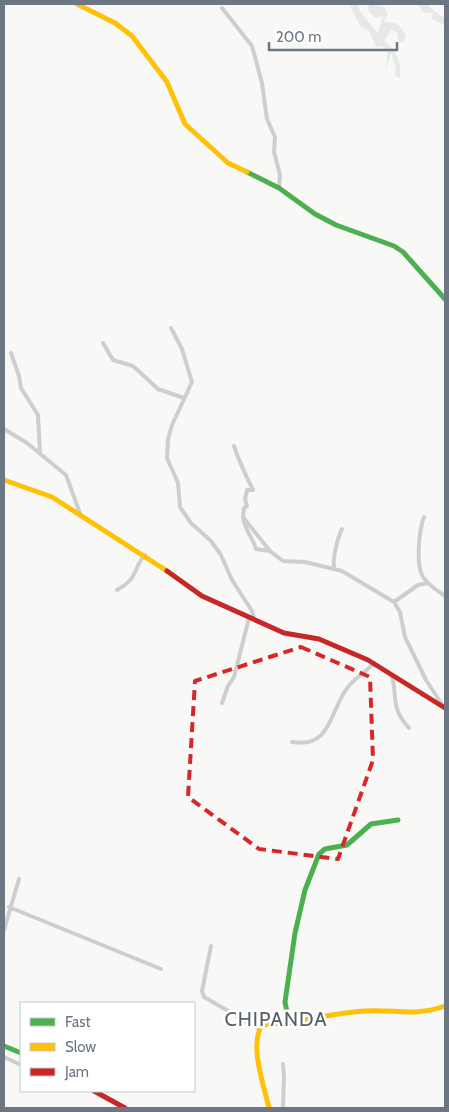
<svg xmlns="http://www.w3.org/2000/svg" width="449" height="1112" viewBox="0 0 449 1112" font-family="Cabin,sans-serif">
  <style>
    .green { fill: #e6e9e5 }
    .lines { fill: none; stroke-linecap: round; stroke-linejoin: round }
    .street { stroke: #cdcece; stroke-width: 4 }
    .fast { stroke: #4caf50; stroke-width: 5 }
    .slow { stroke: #ffc107; stroke-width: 5 }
    .jam { stroke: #c62828; stroke-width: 5 }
    .marked { fill: none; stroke: #d62828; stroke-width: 4; stroke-dasharray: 10 6; stroke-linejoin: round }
    .labels { text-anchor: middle; stroke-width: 5; stroke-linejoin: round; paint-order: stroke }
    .quarter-label { font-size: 20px; letter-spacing: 1px; fill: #586169; stroke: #fff }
  </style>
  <rect width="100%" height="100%" fill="#f8f8f7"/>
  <!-- green -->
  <path class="green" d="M349,4H357C361,15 370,23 378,33L383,16L376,18L368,11L369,4L384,7L388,14L384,22C397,22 400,24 406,36L404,41L399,43L397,32L391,30L384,41C396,49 402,63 400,78L395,76L396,68L391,53L385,72L388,52L382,46L376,47L369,31L360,26Z
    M417,4H426L445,19V26L431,18L433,13H424Z"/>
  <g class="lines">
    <!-- street -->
    <path class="street" d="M222,8L252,46L262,83L267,119L275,137L274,152L280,175L279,188
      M171,328L182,349L192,382L172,425L168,439L167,458L178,483L180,507L191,523L211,541L221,555L232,580L252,611L255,621
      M103,343L113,360L133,366L158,389L184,398
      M11,353L19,376L21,388L38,415L40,453
      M4,429L27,443L66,475L81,516
      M234,446C239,461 246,476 253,490H247L245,499L247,506L244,508L243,517L270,551L283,561L305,562L342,571L394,602L400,612L405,637L426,680L443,706
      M243,517C245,531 253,538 256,549L270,551
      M424,517C419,530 416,562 422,575C426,584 438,591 445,596
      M335,569C331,562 338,537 342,529
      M117,590C140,577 132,569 145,555
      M394,602L418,585L428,583
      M392,675C397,696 391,710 409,728
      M222,703L228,686L234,677L249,618
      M292,742C332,749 330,709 348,687C355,678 366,672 374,663
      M9,907L161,969
      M4,930L19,879
      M211,946L202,991L204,997L258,1028
      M4,1057L21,1065
      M283,1064L284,1077L283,1108"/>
    <!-- fast -->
    <path class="fast" d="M247,172L279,188L315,214L336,225L394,246L403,252L445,299
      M289,1023L285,1002L295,933L305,890L319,854L325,849L347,845L371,824L398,820
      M4,1046L21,1053"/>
    <!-- slow -->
    <path class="slow" d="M77,4L115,23L132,36L167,82L185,124L228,163L247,172
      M4,480L52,497L167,571
      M269,1108C264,1086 249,1045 262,1025C297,1023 331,1013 365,1011C396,1009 414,1017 445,1006"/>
    <!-- jam -->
    <path class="jam" d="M167,571L202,596L284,633L319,639L368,660L445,708
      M94,1091L125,1108"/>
  </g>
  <!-- marked area -->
  <path class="marked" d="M301,647L370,677L373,760L338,859L259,849L188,797L195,681Z"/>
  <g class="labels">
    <!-- quarter labels -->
    <g class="quarter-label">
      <text x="276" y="1026">CHIPANDA</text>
    </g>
  </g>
  <!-- border -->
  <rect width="449" height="1112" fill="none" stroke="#6c7783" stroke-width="10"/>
  <!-- legend -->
  <rect x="20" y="1002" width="175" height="90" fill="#ffffff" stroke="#c4c9cd"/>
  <rect x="30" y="1018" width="25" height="8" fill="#4caf50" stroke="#c4c9cd"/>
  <text x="65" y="1027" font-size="15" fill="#6c7783">Fast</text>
  <rect x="30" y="1043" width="25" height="8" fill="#ffc107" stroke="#c4c9cd"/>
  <text x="65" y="1052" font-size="15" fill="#6c7783">Slow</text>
  <rect x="30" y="1068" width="25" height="8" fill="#c62828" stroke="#c4c9cd"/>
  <text x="65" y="1077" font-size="15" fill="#6c7783">Jam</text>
  <!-- scale -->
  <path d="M269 42v8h128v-8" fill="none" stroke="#6c7783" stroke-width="2.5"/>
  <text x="276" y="42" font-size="15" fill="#6c7783" stroke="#ffffff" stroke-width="4" paint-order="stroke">200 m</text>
</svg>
